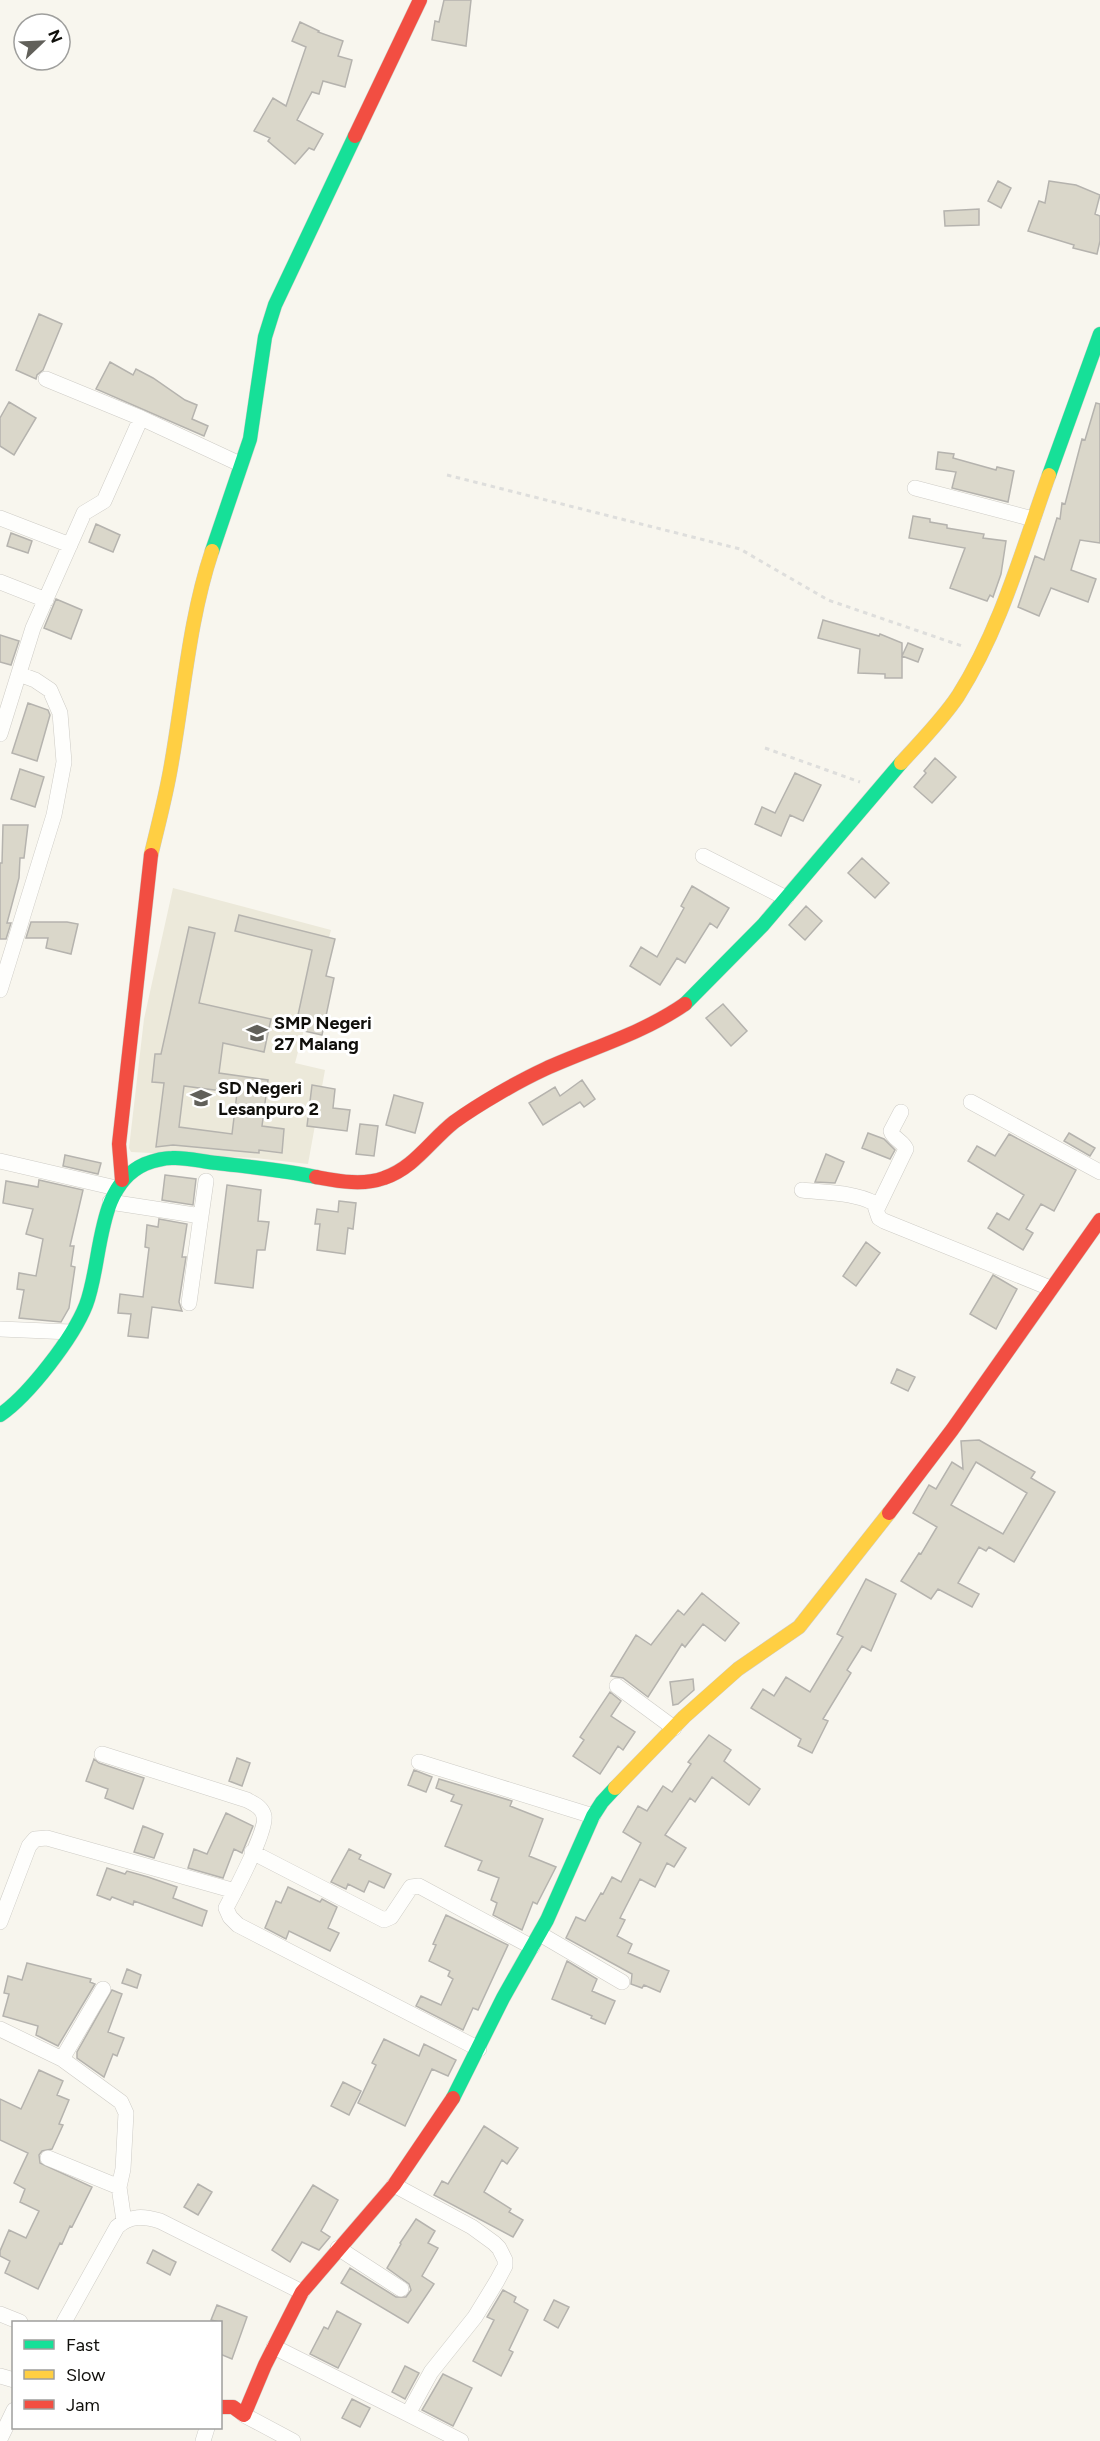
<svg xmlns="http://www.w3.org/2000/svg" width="1100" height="2441" viewBox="0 0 1100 2441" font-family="Figtree,sans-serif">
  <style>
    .built { fill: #ece9da }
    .building { fill: #dad7ca; stroke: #b5b3ae; stroke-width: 1.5; fill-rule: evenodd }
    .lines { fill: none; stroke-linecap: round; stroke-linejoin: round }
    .street-casing { stroke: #ceccc6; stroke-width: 16 }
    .fast-casing { stroke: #ceccc6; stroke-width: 15 }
    .slow-casing { stroke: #ceccc6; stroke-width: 15 }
    .jam-casing { stroke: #ceccc6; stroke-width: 15 }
    .path { stroke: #dededc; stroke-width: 3; stroke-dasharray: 4.5 4.5; stroke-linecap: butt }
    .street { stroke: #fefefc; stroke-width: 15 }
    .fast { stroke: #16e098; stroke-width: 14 }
    .slow { stroke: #ffcf43; stroke-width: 14 }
    .jam { stroke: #f24e42; stroke-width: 14 }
    .labels { text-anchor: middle; stroke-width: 6; stroke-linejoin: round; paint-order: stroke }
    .poi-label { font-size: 18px; font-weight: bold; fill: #100f0b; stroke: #fff; text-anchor: start }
  </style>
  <rect width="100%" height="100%" fill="#f8f6ee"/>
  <!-- built -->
  <path class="built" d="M173,888L331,930L295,1063L325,1070L308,1164L255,1158L131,1152L129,1148L144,1019Z"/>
  <!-- building -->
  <path class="building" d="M444,0H471L466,46L432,40L435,21L439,22Z
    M300,22L319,31L318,32L343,41L338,56L352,60L345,87L323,81L319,94L312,92L297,120L323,134L314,150L309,148L295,164L268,141L270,138L254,131L273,98L286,106L306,47L292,41Z
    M998,181L1011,188L1001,208L988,201Z
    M1049,181L1076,185L1100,195L1095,214L1100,216V241L1097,254L1073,248L1074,245L1028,231L1039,201L1045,203Z
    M979,209V225L945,226L944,211Z
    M39,314L62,324L43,370L37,375L36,379L16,370Z
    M110,362L133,375L136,369L153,378L185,400L197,405L192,419L208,426L204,436L96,389Z
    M9,402L36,418L14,455L0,446V418Z
    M1096,403L1100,404V543L1080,540L1071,570L1096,579L1088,602L1051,588L1039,616L1018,607L1035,556L1044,560L1057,518L1060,519L1062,503L1065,504L1082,439L1085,440Z
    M938,452L954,454L953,458L996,470L997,467L1014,471L1008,502L952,488L956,472L936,469Z
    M913,516L930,519V522L947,525V528L984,534L983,538L1006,541L1001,574L993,597L990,595L987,601L950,588L965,548L909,538Z
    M96,524L120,535L113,552L89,542Z
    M11,533L32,541L28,553L7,546Z
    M56,599L82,610L71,639L44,628Z
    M823,620L879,636L880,634L902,643V678H885V674L858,673L860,649L818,638Z
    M0,635L19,641L11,665L0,662Z
    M908,643L923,649L918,662L902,656Z
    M28,703L48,710L50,715L37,761L12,753Z
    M935,758L956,777L932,803L914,787L926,773L924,771Z
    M20,769L44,777L35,807L11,799Z
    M795,773L821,785L803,821L790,815L781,836L755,824L762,807L775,813Z
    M3,825H28L24,858H20L19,878L7,923H11L6,939H0V863H2Z
    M862,858L889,883L875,898L848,873Z
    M692,886L729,908L717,928L710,923L685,963L677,958L660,985L630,966L641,947L657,957L684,908L681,906Z
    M806,906L822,921L805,940L789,925Z
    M239,915L335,939L326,976L334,978L322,1035L295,1029L312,950L235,931Z
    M31,922H67L78,924L71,954L46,948L48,938H26Z
    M189,927L215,933L199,1003L271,1019L264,1052L223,1043L219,1073L268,1080L262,1126L284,1129L282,1153L259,1150V1153L173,1145L156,1147L164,1083L152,1082L155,1054H161ZM184,1086L237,1093L232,1134L179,1127Z
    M723,1004L747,1031L731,1046L706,1018Z
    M582,1080L595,1099L584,1107L580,1102L543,1125L529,1103L555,1087L560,1096Z
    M312,1085L335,1089L333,1108L350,1110L347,1131L307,1126Z
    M394,1095L423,1103L415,1133L386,1125Z
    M360,1124L378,1126L374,1156L356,1154Z
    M868,1133L884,1139L895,1150L890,1159L862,1148Z
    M1069,1133L1095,1148L1090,1156L1064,1141Z
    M1009,1134L1076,1170L1054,1211L1041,1204L1026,1229L1033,1233L1023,1250L988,1228L997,1213L1009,1220L1024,1195L968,1161L977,1146L995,1156Z
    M826,1154L844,1162L835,1183L815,1182Z
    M65,1155L101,1163L98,1174L63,1166Z
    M165,1175L196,1179L193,1205L162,1200Z
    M39,1180L83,1190L70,1246H74L71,1266L75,1267L69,1308L61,1322L19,1318L24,1290L17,1289L19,1273L36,1276L43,1239L26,1234L33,1209L3,1203L6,1181L38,1187Z
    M227,1185L261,1190L258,1221L269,1222L265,1250H257L253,1288L215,1283Z
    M339,1201L356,1203L353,1229L348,1228L345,1254L317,1250L320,1224H315L317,1209L338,1212Z
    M159,1219L187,1224L182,1257H186L179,1302L182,1311L152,1307L148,1338L128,1336L131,1314L118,1313L120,1294L143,1297L149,1248L145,1247L147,1225L158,1227Z
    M866,1242L880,1253L856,1286L843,1276Z
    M993,1275L1017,1289L996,1329L970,1314Z
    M897,1369L915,1377L908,1391L891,1383Z
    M979,1440L1035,1472L1031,1478L1055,1492L1014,1562L989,1547L986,1551L979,1547L958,1583L979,1594L972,1607L938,1589L931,1599L901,1581L919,1553L921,1554L937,1527L913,1513L929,1485L936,1489L952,1462L963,1469L961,1441ZM976,1462L1027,1493L1003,1534L951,1505Z
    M866,1579L896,1594L871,1651L862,1646L847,1670L851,1673L823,1719L828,1721L812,1753L798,1746L801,1739L751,1708L763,1689L774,1696L786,1677L810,1692L843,1637L837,1634Z
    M702,1593L739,1623L725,1641L703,1624L685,1647L682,1644L648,1697L623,1678L611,1676L636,1635L651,1645L678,1610L684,1615Z
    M693,1679L694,1690L678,1704L673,1705L670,1682Z
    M610,1692L621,1701L611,1716L635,1732L623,1750L618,1746L600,1774L573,1756L584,1740L580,1737Z
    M709,1735L731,1750L724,1761L760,1789L749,1805L712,1777L695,1802L690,1798L665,1835L686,1848L674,1867L667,1863L655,1887L640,1879L620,1918L625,1920L617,1936L632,1944L628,1953L669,1971L660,1992L644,1985L642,1988L631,1984L632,1974L566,1938L576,1917L585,1921L601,1893L603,1894L612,1877L621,1882L641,1843L623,1832L638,1806L647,1811L663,1786L672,1792L691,1764L688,1762Z
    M237,1758L250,1763L242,1786L229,1781Z
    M94,1759L99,1763L144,1778L133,1809L105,1798L108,1789L86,1781Z
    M414,1770L432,1777L426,1792L408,1785Z
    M439,1779L512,1801L510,1806L543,1819L529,1856L556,1867L537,1904L533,1902L522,1930L493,1915L497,1903L491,1900L499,1878L478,1870L482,1861L445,1846L462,1805L451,1801L454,1795L436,1788Z
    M226,1813L253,1826L242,1853L234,1849L223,1878L188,1868L194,1849L207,1854Z
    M143,1826L163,1834L154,1858L134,1852Z
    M349,1849L361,1855L359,1859L391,1874L384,1888L369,1881L364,1892L348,1884L346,1889L331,1882Z
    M107,1868L125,1874L127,1871L148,1877L177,1887L173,1898L207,1911L202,1926L134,1901L133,1905L112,1897L110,1900L97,1895Z
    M288,1887L320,1902L322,1899L337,1907L328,1928L339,1933L330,1951L289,1931L286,1939L265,1928L276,1901L281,1903Z
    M446,1915L508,1945L478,2010L473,2008L463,2030L416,2006L421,1996L441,2005L453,1979L448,1976L450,1971L429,1961L436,1945L433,1944Z
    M567,1961L597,1979L592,1991L615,2001L605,2024L591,2018L592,2016L552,1999Z
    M27,1963L91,1979L90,1982L95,1984L58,2046L36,2035L38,2026L3,2016L9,1994L4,1993L8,1976L22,1980Z
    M127,1969L141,1975L137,1988L122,1983Z
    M112,1990L122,1994L108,2032L124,2038L117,2056L113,2054L104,2077L77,2058V2052Z
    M384,2039L419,2056L424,2044L456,2060L448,2076L432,2069L405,2126L358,2103L376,2065L372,2063Z
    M39,2070L63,2081L57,2095L69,2100L59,2124L63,2125L52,2149L42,2151L39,2155L40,2163L92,2187L72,2227L70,2226L62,2244L60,2243L38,2289L5,2273L10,2261L0,2256V2251L9,2230L26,2238L39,2211L20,2202L25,2189L14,2183L28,2153L0,2140V2099L21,2109Z
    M343,2082L361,2091L349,2115L331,2106Z
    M484,2126L518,2148L507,2164L502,2160L484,2192L511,2209L509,2212L523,2220L513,2237L434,2195L442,2181L448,2184Z
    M198,2184L212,2192L198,2215L184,2207Z
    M313,2185L338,2200L321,2231L330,2237L319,2250L302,2242L290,2262L272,2250Z
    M416,2219L435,2231L428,2243L438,2248L422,2276L434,2284L408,2323L341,2283L350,2268L396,2297H406L411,2290L409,2284L387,2268L401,2244L400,2243Z
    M153,2250L176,2262L170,2275L147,2263Z
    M503,2290L516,2297L514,2302L528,2310L509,2350L513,2352L501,2376L473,2361L494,2320L487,2317Z
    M554,2300L569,2307L558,2328L544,2320Z
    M217,2305L247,2317L232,2359L220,2354V2322L211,2320Z
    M337,2311L361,2324L338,2368L310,2354L324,2327L328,2329Z
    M405,2366L419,2373L405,2399L392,2392Z
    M443,2374L472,2388L453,2426L422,2410Z
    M352,2399L370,2408L360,2427L342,2418Z"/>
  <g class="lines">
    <defs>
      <path id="street" d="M46,379L141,418L240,464
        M915,488L1033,519
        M0,518L70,545
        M0,582L46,600
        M0,734L33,628L84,513L104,501L141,418
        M703,856L786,898
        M0,990L54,815L64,762L60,713L50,690L35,680L19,674
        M971,1102L1100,1172
        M0,1161L116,1188
        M802,1190C826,1193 853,1192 874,1203L879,1218L884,1221L1050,1288
        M110,1202L201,1216L189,1303
        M877,1209L906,1149C903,1141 893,1139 891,1131L901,1112
        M201,1216L206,1181
        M0,1329L71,1332
        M617,1686L674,1728
        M102,1754L247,1800C254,1804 262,1807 264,1816C268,1829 234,1893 226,1908L230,1917L238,1925L479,2049
        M419,1762L593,1816
        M252,1852L384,1920L391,1917L411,1887L419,1886L532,1947
        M0,1922L29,1846L35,1839L47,1838L235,1891
        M540,1934L622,1982
        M0,2029L62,2059L121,2102L126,2113L123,2169L119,2187L124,2221
        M62,2059L103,1989
        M48,2158L119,2187
        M338,2248L401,2289
        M0,2314L20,2322
        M64,2322L117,2227C130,2215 144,2216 160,2221L302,2292
        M274,2347L408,2414L431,2372L475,2317L497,2281L505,2266V2260L499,2248L494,2243L472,2227L394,2185
        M0,2376L14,2380
        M408,2414L461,2441
        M244,2415L293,2441
        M0,2439L14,2410
        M203,2441L207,2428"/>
      <path id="fast" d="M1049,475L1100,334
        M212,551L250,439L265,337L275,305L355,136
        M685,1004L763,925L901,763
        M0,1415C29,1395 73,1338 86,1305C103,1261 95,1186 145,1164C153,1161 164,1158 172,1158C187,1157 203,1162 217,1163C250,1167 284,1170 316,1177
        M453,2098L503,1998L547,1920L593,1816L602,1802L615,1788"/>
      <path id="slow" d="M901,763C920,742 942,720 958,696C1001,628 1022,550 1049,475
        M151,855C158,825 166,796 171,766C184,693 189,620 212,551
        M615,1788L684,1717L738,1669L799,1627L889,1513"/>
      <path id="jam" d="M355,136L420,0
        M316,1177C338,1181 362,1186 384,1178C414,1168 430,1141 454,1122C479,1104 517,1082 545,1069C591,1048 642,1034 685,1004
        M122,1180L119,1144L151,855
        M889,1513L952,1430L1100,1220
        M220,2407H233L244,2415L265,2365L302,2292L394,2185L453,2098"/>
    </defs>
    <!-- street casing -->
    <use href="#street" class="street-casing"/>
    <!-- fast casing -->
    <use href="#fast" class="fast-casing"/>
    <!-- slow casing -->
    <use href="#slow" class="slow-casing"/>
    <!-- jam casing -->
    <use href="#jam" class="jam-casing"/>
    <!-- path -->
    <path class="path" d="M447,475L740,549L828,600L962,646
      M765,748L860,782"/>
    <!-- street -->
    <use href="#street" class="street"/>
    <!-- fast -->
    <use href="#fast" class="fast"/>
    <!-- slow -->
    <use href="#slow" class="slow"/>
    <!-- jam -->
    <use href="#jam" class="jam"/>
  </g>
  <!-- icons -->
  <defs>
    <symbol id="school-bare" viewBox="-9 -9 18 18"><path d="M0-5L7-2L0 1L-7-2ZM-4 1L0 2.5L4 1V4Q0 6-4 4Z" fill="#61605a" stroke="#fff" stroke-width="2.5" paint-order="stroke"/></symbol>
  </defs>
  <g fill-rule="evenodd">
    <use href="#school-bare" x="242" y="1018" width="30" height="30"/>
    <use href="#school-bare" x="186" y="1083" width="30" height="30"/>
  </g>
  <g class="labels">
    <!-- poi labels -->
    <g class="poi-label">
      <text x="274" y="1029">SMP Negeri<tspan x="274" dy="21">27 Malang</tspan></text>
      <text x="218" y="1094">SD Negeri<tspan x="218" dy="21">Lesanpuro 2</tspan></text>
    </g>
  </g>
  <!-- legend -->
  <rect x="12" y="2321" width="210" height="108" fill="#ffffff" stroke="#9f9f9d" stroke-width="1.5"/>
  <rect x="24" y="2340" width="30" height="9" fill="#16e098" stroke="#9f9f9d" stroke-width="1.5"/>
  <text x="66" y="2351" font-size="18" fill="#100f0b">Fast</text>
  <rect x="24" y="2370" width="30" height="9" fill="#ffcf43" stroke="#9f9f9d" stroke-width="1.5"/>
  <text x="66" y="2381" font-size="18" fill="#100f0b">Slow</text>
  <rect x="24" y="2400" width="30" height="9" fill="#f24e42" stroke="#9f9f9d" stroke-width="1.5"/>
  <text x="66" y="2411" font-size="18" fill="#100f0b">Jam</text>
  <!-- north arrow -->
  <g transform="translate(42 42) rotate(67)"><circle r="28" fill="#ffffff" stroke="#9f9f9d" stroke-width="1.5"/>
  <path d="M0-4.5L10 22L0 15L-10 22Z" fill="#61605a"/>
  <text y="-9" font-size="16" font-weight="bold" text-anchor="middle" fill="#100f0b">N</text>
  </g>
</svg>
